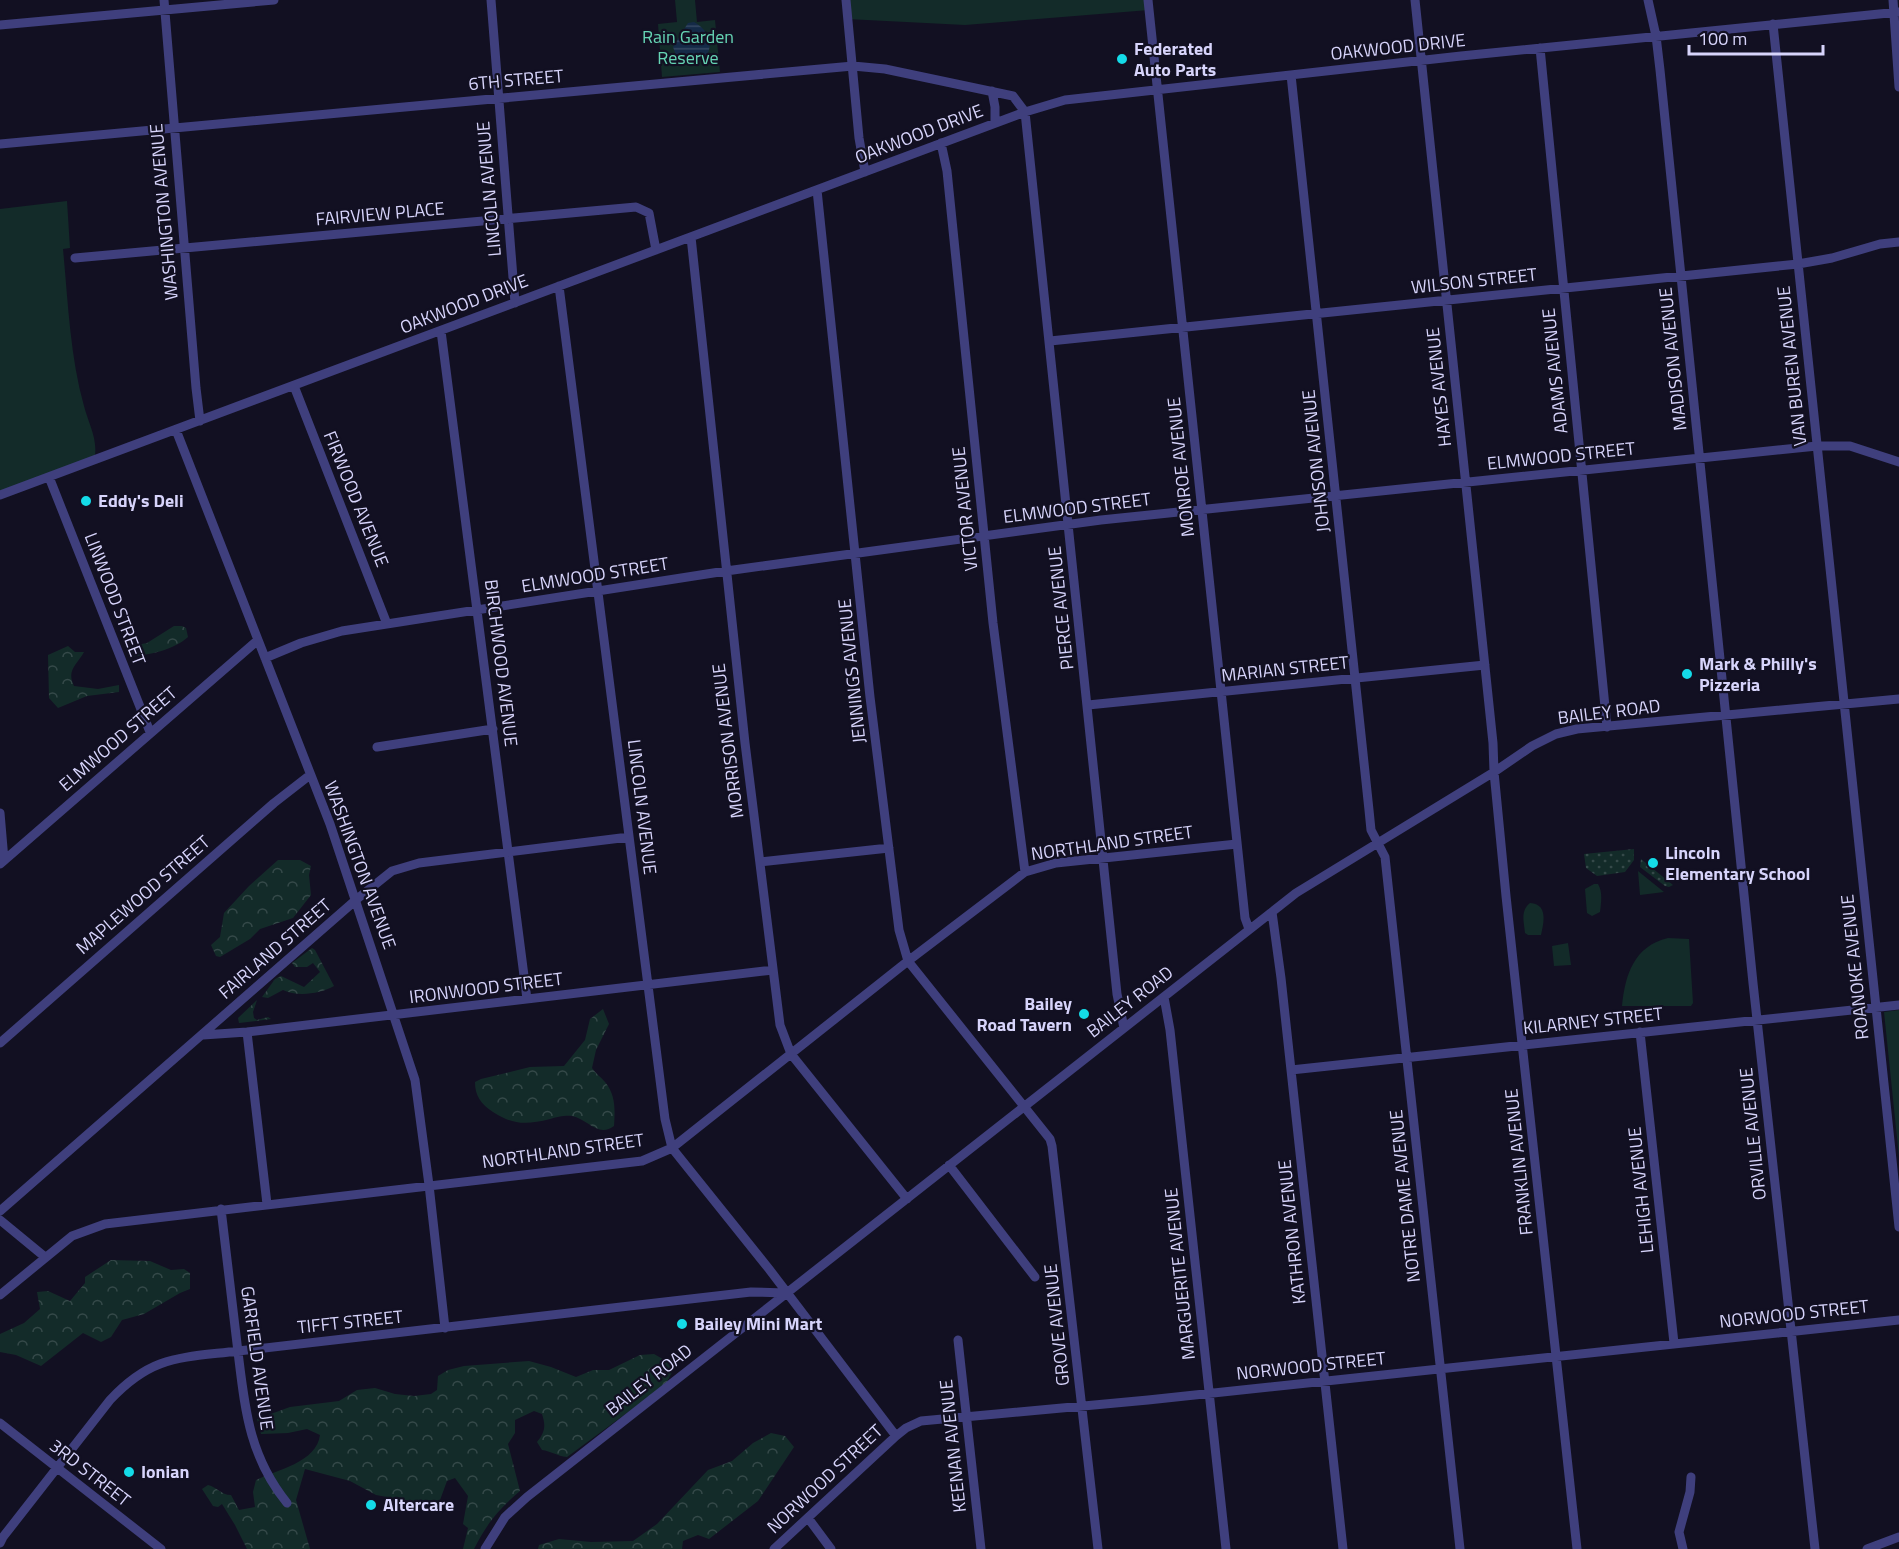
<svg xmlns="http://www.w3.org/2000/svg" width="1899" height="1549" viewBox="0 0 1899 1549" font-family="'Titillium Web',sans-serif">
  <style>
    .grass { fill: url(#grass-dots) }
    .forest { fill: url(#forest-crowns) }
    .park { fill: #132b29 }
    .water { fill: url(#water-rules) }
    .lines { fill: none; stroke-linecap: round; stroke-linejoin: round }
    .minor { stroke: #3f3f7d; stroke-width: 9 }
    .poi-dot { fill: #14dbe8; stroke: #121022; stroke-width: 2 }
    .labels { text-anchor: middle; stroke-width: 4.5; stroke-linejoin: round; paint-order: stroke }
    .park-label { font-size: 18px; fill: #66d5b5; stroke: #121022 }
    .street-label { font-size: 18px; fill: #d7d4fb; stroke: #121022 }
    .poi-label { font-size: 18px; font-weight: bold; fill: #d7d4fb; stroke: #121022; text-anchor: start }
  </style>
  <defs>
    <pattern id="grass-dots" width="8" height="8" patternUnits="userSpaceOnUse" patternTransform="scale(1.5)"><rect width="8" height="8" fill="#132b29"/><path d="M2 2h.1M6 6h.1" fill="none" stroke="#354949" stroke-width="1.8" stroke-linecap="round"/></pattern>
    <pattern id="forest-crowns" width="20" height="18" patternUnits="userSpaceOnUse" patternTransform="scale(1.5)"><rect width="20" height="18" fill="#132b29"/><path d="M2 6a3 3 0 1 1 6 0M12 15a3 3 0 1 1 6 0" fill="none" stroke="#354949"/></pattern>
    <pattern id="water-rules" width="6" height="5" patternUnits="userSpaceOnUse" patternTransform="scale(1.5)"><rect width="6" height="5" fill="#142a47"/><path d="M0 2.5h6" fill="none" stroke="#354862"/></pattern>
  </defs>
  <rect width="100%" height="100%" fill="#121022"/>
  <!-- grass -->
  <path class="grass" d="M1634,849V860L1625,872L1597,876L1586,868L1584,854Z
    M1641,859L1673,885L1669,887L1665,886L1640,867Z"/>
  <!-- forest -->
  <path class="forest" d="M174,626H182L186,628L188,637C174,650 148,655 130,657L126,647L147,643Z
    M68,646L75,652H84C77,665 66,670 74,686L98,689L119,685V692L87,696L58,708L49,698L48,655Z
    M278,860H300L311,866L309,875L311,895L293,918L260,929L250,939L220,957L216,956L211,945L220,937L224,913L249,886Z
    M312,948L315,950L334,986C320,994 297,997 283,990L268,998L262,997L275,979L281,976L304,987L320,972L313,963L307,967H295L292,963Z
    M257,1000L253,1012L254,1018L257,1020L268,1017L271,1019L239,1023L238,1018Z
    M603,1009L609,1024L596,1050L592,1068C596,1074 601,1077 605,1082C616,1095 615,1111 614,1126C598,1138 588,1119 572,1116C566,1115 556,1117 550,1119C526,1125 513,1125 493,1112C481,1104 475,1096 475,1082L481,1079L530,1067L564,1066L585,1040L590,1019Z
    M111,1260L150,1261L171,1270L184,1269L190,1273V1289L180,1293L144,1314L122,1320L111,1337L101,1342L83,1333L41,1366L16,1355L0,1352V1334L24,1323L40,1309L37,1292L48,1291L70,1301L85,1283V1277Z
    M654,1354L675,1366L666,1384L567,1457C557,1456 551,1451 542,1450L537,1442C545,1432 546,1426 542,1414L534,1411L515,1420V1433L508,1444L520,1491C497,1511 488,1522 474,1549H463L468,1528L463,1524L468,1496L455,1478L447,1481L440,1500L432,1505L376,1495L350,1481L305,1469L296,1500L310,1549H247L235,1525L222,1504L218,1507L213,1506L202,1489L208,1485C217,1487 221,1495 231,1495L239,1510L255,1507L253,1492L256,1480C277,1470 317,1462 320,1435L307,1429L288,1433L261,1434L257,1419L290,1407L339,1401L357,1390L375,1388L395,1394L414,1396L431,1394L437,1390L438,1376L448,1370L464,1366L529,1361L551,1367L576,1377L593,1370H609L640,1355Z
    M771,1433L785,1436L794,1447L758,1501L709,1539L698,1535L683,1541L682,1549H538L539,1545L559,1539L591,1542L633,1541L657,1524L708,1470L732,1461L753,1443Z"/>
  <!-- park -->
  <path class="park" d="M675,0H695L697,22L715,20L720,72L662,77L658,24L677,22Z
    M845,0H1148L1149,10L965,25L847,19Z
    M67,201L70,248L63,249C68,301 70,356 84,406C89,425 99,441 94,460L0,495V209Z
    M1638,871L1664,892L1640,895Z
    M1594,884H1598C1603,892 1601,903 1600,912L1592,916L1587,913L1585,889Z
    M1530,903C1548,904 1544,922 1541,935H1528L1525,933C1524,922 1520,911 1530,903Z
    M1668,938L1689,939L1693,1003L1691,1006H1622C1625,975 1634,946 1668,938Z
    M1568,943L1571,965L1554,966L1552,946Z
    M1899,1010V1157L1884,1012Z"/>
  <!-- water -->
  <path class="water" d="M694,22C708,30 715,44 705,58L687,62L677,58L673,47L688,23Z"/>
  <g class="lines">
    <!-- minor -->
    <path class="minor" d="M164,0L196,388L200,421
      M491,0L515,303
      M846,0L859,138L865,172
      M1148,0L1245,918L1249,929
      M1415,0L1493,743L1494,772L1506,896L1577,1549
      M1648,0L1656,36L1660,70L1753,983L1815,1549
      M1893,0L1899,87
      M1773,24L1899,1227
      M0,25L274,0
      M1540,48L1607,727
      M1291,75L1369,810L1371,830L1385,857L1460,1549
      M992,91L995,107V123
      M941,143L947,171L993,623L1025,872
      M0,144L853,66L885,69L1013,96L1025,112L1117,994L1124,1028
      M817,190L870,697L899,930L908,961L1050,1139L1052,1146L1098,1549
      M691,237L745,743L780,1025L791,1054L907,1199
      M75,258L636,207L649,213L656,250
      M559,286L665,1119L672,1148L769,1269L896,1436
      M441,331L527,999
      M1050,341L1798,264L1832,258L1880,244L1899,242
      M294,386L387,624
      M176,430L330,824L415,1080L429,1185L445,1328
      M49,477L150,732
      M0,495L1025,112L1065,100L1461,56L1899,12
      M265,658L301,643L342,631L726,571L1101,520L1817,446H1850L1899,462
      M1088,705L1485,665
      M377,747L493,729
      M0,813L4,860
      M760,862L889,848
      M0,864L258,640
      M1272,912L1281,978L1343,1549
      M1164,997L1170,1030L1226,1549
      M247,1032L267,1204
      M1640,1032L1674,1343
      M203,1035L247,1032L773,970
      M0,1043L274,803L310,775
      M1291,1070L1899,1005
      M949,1165L1035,1277
      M221,1209C227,1257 232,1304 238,1352C245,1409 249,1456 287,1503
      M0,1211L357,899L392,871L419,863L629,837
      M0,1220L45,1257
      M0,1295L72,1236L105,1224L642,1161L672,1148L908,961L1025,872L1056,863L1237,844
      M958,1340L981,1549
      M0,1423L161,1549
      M808,1518L831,1549
      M0,1543L3,1537L110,1400C152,1355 180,1358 238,1351L751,1292L786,1293
      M485,1549L505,1517L527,1497L1296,893L1494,772L1532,746L1556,734L1577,729L1899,699
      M774,1549L896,1436L906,1428L921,1421L1148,1400L1899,1320
      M1683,1549L1679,1532L1690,1492L1691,1477
      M1867,1549L1899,1537"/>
  </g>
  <!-- markers -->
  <g class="poi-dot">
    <circle cx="1122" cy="59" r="6"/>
    <circle cx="86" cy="501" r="6"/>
    <circle cx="1687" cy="674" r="6"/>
    <circle cx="1653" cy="863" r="6"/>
    <circle cx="1084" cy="1014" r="6"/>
    <circle cx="682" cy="1324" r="6"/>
    <circle cx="129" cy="1472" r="6"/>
    <circle cx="371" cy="1505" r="6"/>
  </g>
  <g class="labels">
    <!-- park labels -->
    <g class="park-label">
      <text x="688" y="43">Rain Garden<tspan x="688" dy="21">Reserve</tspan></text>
    </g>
    <!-- street labels -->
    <g class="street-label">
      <text transform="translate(1398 47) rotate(-6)" y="6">OAKWOOD DRIVE</text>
      <text transform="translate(516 80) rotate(-5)" y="6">6TH STREET</text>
      <text transform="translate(919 134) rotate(-21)" y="6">OAKWOOD DRIVE</text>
      <text transform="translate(489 189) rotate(-95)" y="6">LINCOLN AVENUE</text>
      <text transform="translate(164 212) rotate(-95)" y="6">WASHINGTON AVENUE</text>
      <text transform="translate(380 214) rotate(-5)" y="6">FAIRVIEW PLACE</text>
      <text transform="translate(1474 281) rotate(-6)" y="6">WILSON STREET</text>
      <text transform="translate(464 304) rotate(-21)" y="6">OAKWOOD DRIVE</text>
      <text transform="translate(1673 359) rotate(-96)" y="6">MADISON AVENUE</text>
      <text transform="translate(1792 366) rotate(-96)" y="6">VAN BUREN AVENUE</text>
      <text transform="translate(1555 371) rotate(-96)" y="6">ADAMS AVENUE</text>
      <text transform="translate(1439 387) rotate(-96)" y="6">HAYES AVENUE</text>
      <text transform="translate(1561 456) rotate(-6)" y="6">ELMWOOD STREET</text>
      <text transform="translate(1316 461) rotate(-96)" y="6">JOHNSON AVENUE</text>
      <text transform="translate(1181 467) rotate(-96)" y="6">MONROE AVENUE</text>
      <text transform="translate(356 499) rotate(68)" y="6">FIRWOOD AVENUE</text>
      <text transform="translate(1077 508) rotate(-7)" y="6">ELMWOOD STREET</text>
      <text transform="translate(965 509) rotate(-96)" y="6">VICTOR AVENUE</text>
      <text transform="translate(595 575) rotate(-9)" y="6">ELMWOOD STREET</text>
      <text transform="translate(115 599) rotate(69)" y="6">LINWOOD STREET</text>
      <text transform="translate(1061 608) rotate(-96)" y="6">PIERCE AVENUE</text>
      <text transform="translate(501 663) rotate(83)" y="6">BIRCHWOOD AVENUE</text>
      <text transform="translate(1285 669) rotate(-6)" y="6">MARIAN STREET</text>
      <text transform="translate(852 671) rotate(-96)" y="6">JENNINGS AVENUE</text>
      <text transform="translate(1609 712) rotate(-7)" y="6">BAILEY ROAD</text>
      <text transform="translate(118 739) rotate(-41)" y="6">ELMWOOD STREET</text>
      <text transform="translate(728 741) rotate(-97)" y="6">MORRISON AVENUE</text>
      <text transform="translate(642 807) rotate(83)" y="6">LINCOLN AVENUE</text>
      <text transform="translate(1112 843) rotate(-8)" y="6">NORTHLAND STREET</text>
      <text transform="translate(360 865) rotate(70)" y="6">WASHINGTON AVENUE</text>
      <text transform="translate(143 895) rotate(-41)" y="6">MAPLEWOOD STREET</text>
      <text transform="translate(275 949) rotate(-41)" y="6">FAIRLAND STREET</text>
      <text transform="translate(1855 967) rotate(-96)" y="6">ROANOKE AVENUE</text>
      <text transform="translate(486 988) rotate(-7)" y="6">IRONWOOD STREET</text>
      <text transform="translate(1130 1002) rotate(-38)" y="6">BAILEY ROAD</text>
      <text transform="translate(1593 1021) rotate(-6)" y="6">KILARNEY STREET</text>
      <text transform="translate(1753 1134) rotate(-96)" y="6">ORVILLE AVENUE</text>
      <text transform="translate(563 1151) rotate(-8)" y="6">NORTHLAND STREET</text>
      <text transform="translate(1519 1162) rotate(-96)" y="6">FRANKLIN AVENUE</text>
      <text transform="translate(1641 1190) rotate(-96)" y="6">LEHIGH AVENUE</text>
      <text transform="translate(1405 1196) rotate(-96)" y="6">NOTRE DAME AVENUE</text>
      <text transform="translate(1292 1232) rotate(-96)" y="6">KATHRON AVENUE</text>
      <text transform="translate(1180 1274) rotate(-96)" y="6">MARGUERITE AVENUE</text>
      <text transform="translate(1794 1314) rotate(-6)" y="6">NORWOOD STREET</text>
      <text transform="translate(350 1322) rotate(-6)" y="6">TIFFT STREET</text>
      <text transform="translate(1057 1325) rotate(-96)" y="6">GROVE AVENUE</text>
      <text transform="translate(257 1358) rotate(82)" y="6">GARFIELD AVENUE</text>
      <text transform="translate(1311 1366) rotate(-6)" y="6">NORWOOD STREET</text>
      <text transform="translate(649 1380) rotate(-38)" y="6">BAILEY ROAD</text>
      <text transform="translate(953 1446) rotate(-96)" y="6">KEENAN AVENUE</text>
      <text transform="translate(90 1473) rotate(38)" y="6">3RD STREET</text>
      <text transform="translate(825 1479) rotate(-43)" y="6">NORWOOD STREET</text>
    </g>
    <!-- poi labels -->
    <g class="poi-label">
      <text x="1134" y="55">Federated<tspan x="1134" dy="21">Auto Parts</tspan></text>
      <text x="98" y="507">Eddy's Deli</text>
      <text x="1699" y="670">Mark &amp; Philly's<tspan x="1699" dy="21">Pizzeria</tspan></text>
      <text x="1665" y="859">Lincoln<tspan x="1665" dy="21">Elementary School</tspan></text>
      <text x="1072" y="1010" text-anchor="end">Bailey<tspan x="1072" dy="21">Road Tavern</tspan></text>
      <text x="694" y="1330">Bailey Mini Mart</text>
      <text x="141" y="1478">Ionian</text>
      <text x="383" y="1511">Altercare</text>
    </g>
  </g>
  <!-- scale -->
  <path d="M1689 45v9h134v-9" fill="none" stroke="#d7d4fb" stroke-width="3"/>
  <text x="1698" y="45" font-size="18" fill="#d7d4fb" stroke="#121022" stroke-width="4.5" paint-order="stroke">100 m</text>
</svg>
